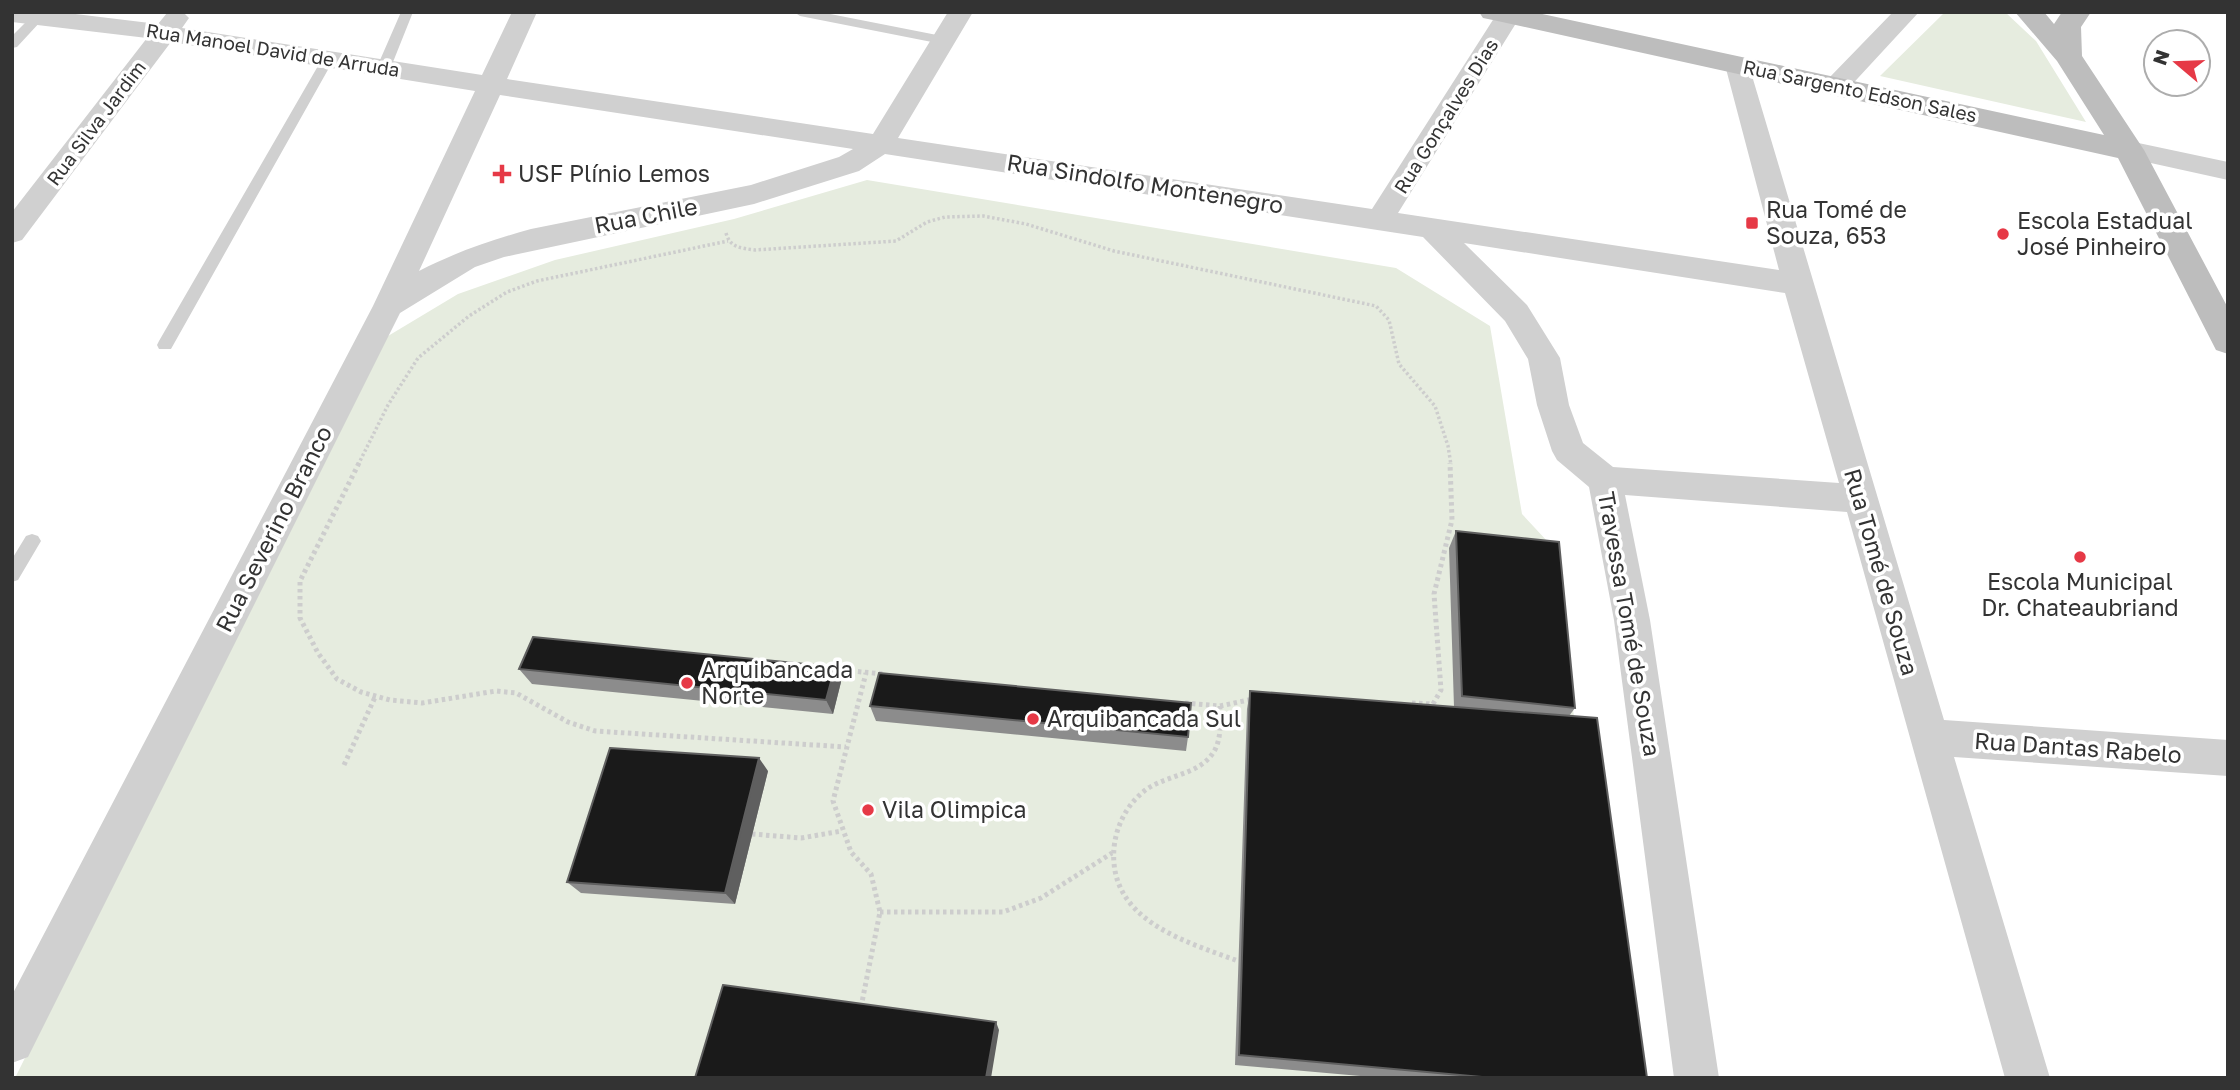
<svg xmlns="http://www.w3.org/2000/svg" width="2240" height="1090" viewBox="0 0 2240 1090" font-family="'Golos Text',sans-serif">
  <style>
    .green { fill: #e6ecdf }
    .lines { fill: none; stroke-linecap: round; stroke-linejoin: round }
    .path-far1 { stroke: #cdcdcd; stroke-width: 3.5; stroke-dasharray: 2.5 2.5; stroke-linecap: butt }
    .path { stroke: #cdcdcd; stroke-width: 5; stroke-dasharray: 3.5 3.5; stroke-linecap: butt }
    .lane { fill: #d0d0d0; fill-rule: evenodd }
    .street { fill: #d0d0d0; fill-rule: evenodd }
    .secondary { fill: #bdbdbd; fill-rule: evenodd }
    .wall { fill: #8c8c8c }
    .shaded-wall { fill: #5f5f5f }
    .building { fill: #1a1a1a; stroke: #5f5f5f; stroke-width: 2 }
    .poi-dot { fill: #e63946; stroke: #fff; stroke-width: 2.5 }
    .labels { text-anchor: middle; stroke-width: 7; stroke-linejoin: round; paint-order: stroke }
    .far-street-label { font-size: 19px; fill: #333; stroke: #fff }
    .poi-label { font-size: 23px; fill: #333; stroke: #fff; text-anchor: start }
    .street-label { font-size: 23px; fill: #333; stroke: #fff }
  </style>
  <rect width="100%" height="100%" fill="#fff"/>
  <!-- green -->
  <path class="green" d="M1945,12H2005L2036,41L2086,122L1880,76Z
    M867,180L1396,268L1490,326L1522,514L1548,542L1628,1078H15L383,339L458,294L555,260L734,219Z"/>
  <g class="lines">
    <!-- path-far1 -->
    <path class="path-far1" d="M726,233C730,248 741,248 755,250L896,241L927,222L945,217L983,216L1026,224L1114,251L1376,306L1389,320L1399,364L1435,406L1448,446L1451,465
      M358,465L388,405L418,358L469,316L507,292L537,281L728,241"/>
    <!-- path -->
    <path class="path" d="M359,463L300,581V618L318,653L337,679L361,692L390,700L422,703L496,691L516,693L568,722L595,731L846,747
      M830,669L884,674
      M1185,703L1220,706L1253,699
      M1412,703L1433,704L1441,690L1434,594L1452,520L1450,463
      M1220,706C1220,721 1222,740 1213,753C1198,776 1163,775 1143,792C1126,806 1116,827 1114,848C1108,920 1184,941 1238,961
      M344,765L376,695
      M752,834L801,838L842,831
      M880,912H1003L1041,898L1112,853
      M861,1007L880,912L871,874L851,852L833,801L866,673"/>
    <!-- lane -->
    <path class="lane" d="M401,12H413L391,67L384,71L379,70L377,67Z
      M794,12H820L942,36L948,40L942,44L800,16Z
      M37,14L41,15V21L17,47L12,48V36L33,15Z
      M328,55L334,59L171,349H159L157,345L159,341L322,59Z
      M32,534L38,536L41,541L18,580L12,582V559L26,536Z"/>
    <!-- street -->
    <path class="street" d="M12,12H59L158,24L167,13L183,12L189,18L182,28L482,75L512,12H537L507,79L873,134L948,12H973L898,138L1372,209L1498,12H1523L1398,213L1779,270L1725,65L1729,59L1738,57L1747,59L1944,720L2228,740V776L1954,757L2050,1078H2005L1847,512L1625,495L1650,620L1719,1078H1674L1614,620L1589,487L1557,460L1552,451L1537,405L1528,359L1505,321L1423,237L885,154L859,171L754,204L504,257L475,267L400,313L28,1057L12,1063V995L373,306L475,91L171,42L22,240L12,243V212L147,38L12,22ZM500,95L853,149L839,157L751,185L531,229C491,240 456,252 419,271ZM1464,243L1785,293L1839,483L1613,467L1583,443L1569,405L1560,358L1527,305Z
      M1893,12H1919L1846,91L1837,93L1828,91L1824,85L1828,79Z
      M2129,141L2228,162V180L2119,156L2115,150L2119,144Z"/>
    <!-- secondary -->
    <path class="secondary" d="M1479,12H1533L2104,135L2057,61L2015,12H2044L2054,24L2062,12H2091L2081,27L2082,56L2144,150L2228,308V354L2216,350L2118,158L1493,20L1483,18Z"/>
  </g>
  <!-- wall -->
  <path class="wall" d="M1456,531L1575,708L1569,716L1647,1078H1383L1235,1065L1247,709L1250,691L1454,707L1449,548Z
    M835,667L841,682L833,714L532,684L519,669Z
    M870,706L1188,737L1186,751L876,721Z
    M768,771L735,904L581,893L567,882Z"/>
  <!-- shaded-wall -->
  <path class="shaded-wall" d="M835,667L841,682L833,714L826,700Z
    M759,758L768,771L735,904L725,893Z
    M996,1022L999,1030L991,1078H986Z"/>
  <!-- building -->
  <path class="building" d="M1456,531L1559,542L1575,708L1462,696Z
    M533,637L835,667L826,700L519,669Z
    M879,673L1191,703L1188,737L870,706Z
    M1250,691L1597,718L1647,1078H1493L1239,1055Z
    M610,748L759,758L725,893L567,882Z
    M723,985L996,1022L986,1078H695Z"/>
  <!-- markers -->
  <g class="poi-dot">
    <path d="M498.5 163.5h7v7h7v7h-7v7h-7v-7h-7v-7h7z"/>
    <rect x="1745" y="216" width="14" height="14" rx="3.5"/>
    <circle cx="2003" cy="234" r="7"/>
    <circle cx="2080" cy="557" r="7"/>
    <circle cx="687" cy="683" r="7"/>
    <circle cx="1033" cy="719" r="7"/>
    <circle cx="868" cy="810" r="7"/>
  </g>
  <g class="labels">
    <!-- far-street labels -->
    <g class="far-street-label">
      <text transform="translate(273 50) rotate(9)" y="7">Rua Manoel David de Arruda</text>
      <text transform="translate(1860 91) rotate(12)" y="7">Rua Sargento Edson Sales</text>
      <text transform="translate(1446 116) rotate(-58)" y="7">Rua Gonçalves Dias</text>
      <text transform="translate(96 123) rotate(-53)" y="7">Rua Silva Jardim</text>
    </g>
    <!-- poi labels -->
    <g class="poi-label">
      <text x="518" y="182">USF Plínio Lemos</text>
      <text x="1766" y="218">Rua Tomé de<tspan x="1766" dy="26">Souza, 653</tspan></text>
      <text x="2017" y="229">Escola Estadual<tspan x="2017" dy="26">José Pinheiro</tspan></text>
      <text x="2080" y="590" text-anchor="middle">Escola Municipal<tspan x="2080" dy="26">Dr. Chateaubriand</tspan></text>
      <text x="701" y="678">Arquibancada<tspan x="701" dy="26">Norte</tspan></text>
      <text x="1047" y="727">Arquibancada Sul</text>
      <text x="882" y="818">Vila Olimpica</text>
    </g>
    <!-- street labels -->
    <g class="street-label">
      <text transform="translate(1145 184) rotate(9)" y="8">Rua Sindolfo Montenegro</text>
      <text transform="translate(646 216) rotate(-11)" y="8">Rua Chile</text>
      <text transform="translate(274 529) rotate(-63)" y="8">Rua Severino Branco</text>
      <text transform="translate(1881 572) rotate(74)" y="8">Rua Tomé de Souza</text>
      <text transform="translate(1629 624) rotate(80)" y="8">Travessa Tomé de Souza</text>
      <text transform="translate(2078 748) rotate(4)" y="8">Rua Dantas Rabelo</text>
    </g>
  </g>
  <!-- border -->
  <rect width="2240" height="1090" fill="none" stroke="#333333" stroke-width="28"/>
  <!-- north arrow -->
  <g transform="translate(2177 63) rotate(289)"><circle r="33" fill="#ffffff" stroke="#adadad" stroke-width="2"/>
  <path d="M0-5L12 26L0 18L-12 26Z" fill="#e63946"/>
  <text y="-10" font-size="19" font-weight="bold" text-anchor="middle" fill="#333333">N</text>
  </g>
</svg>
